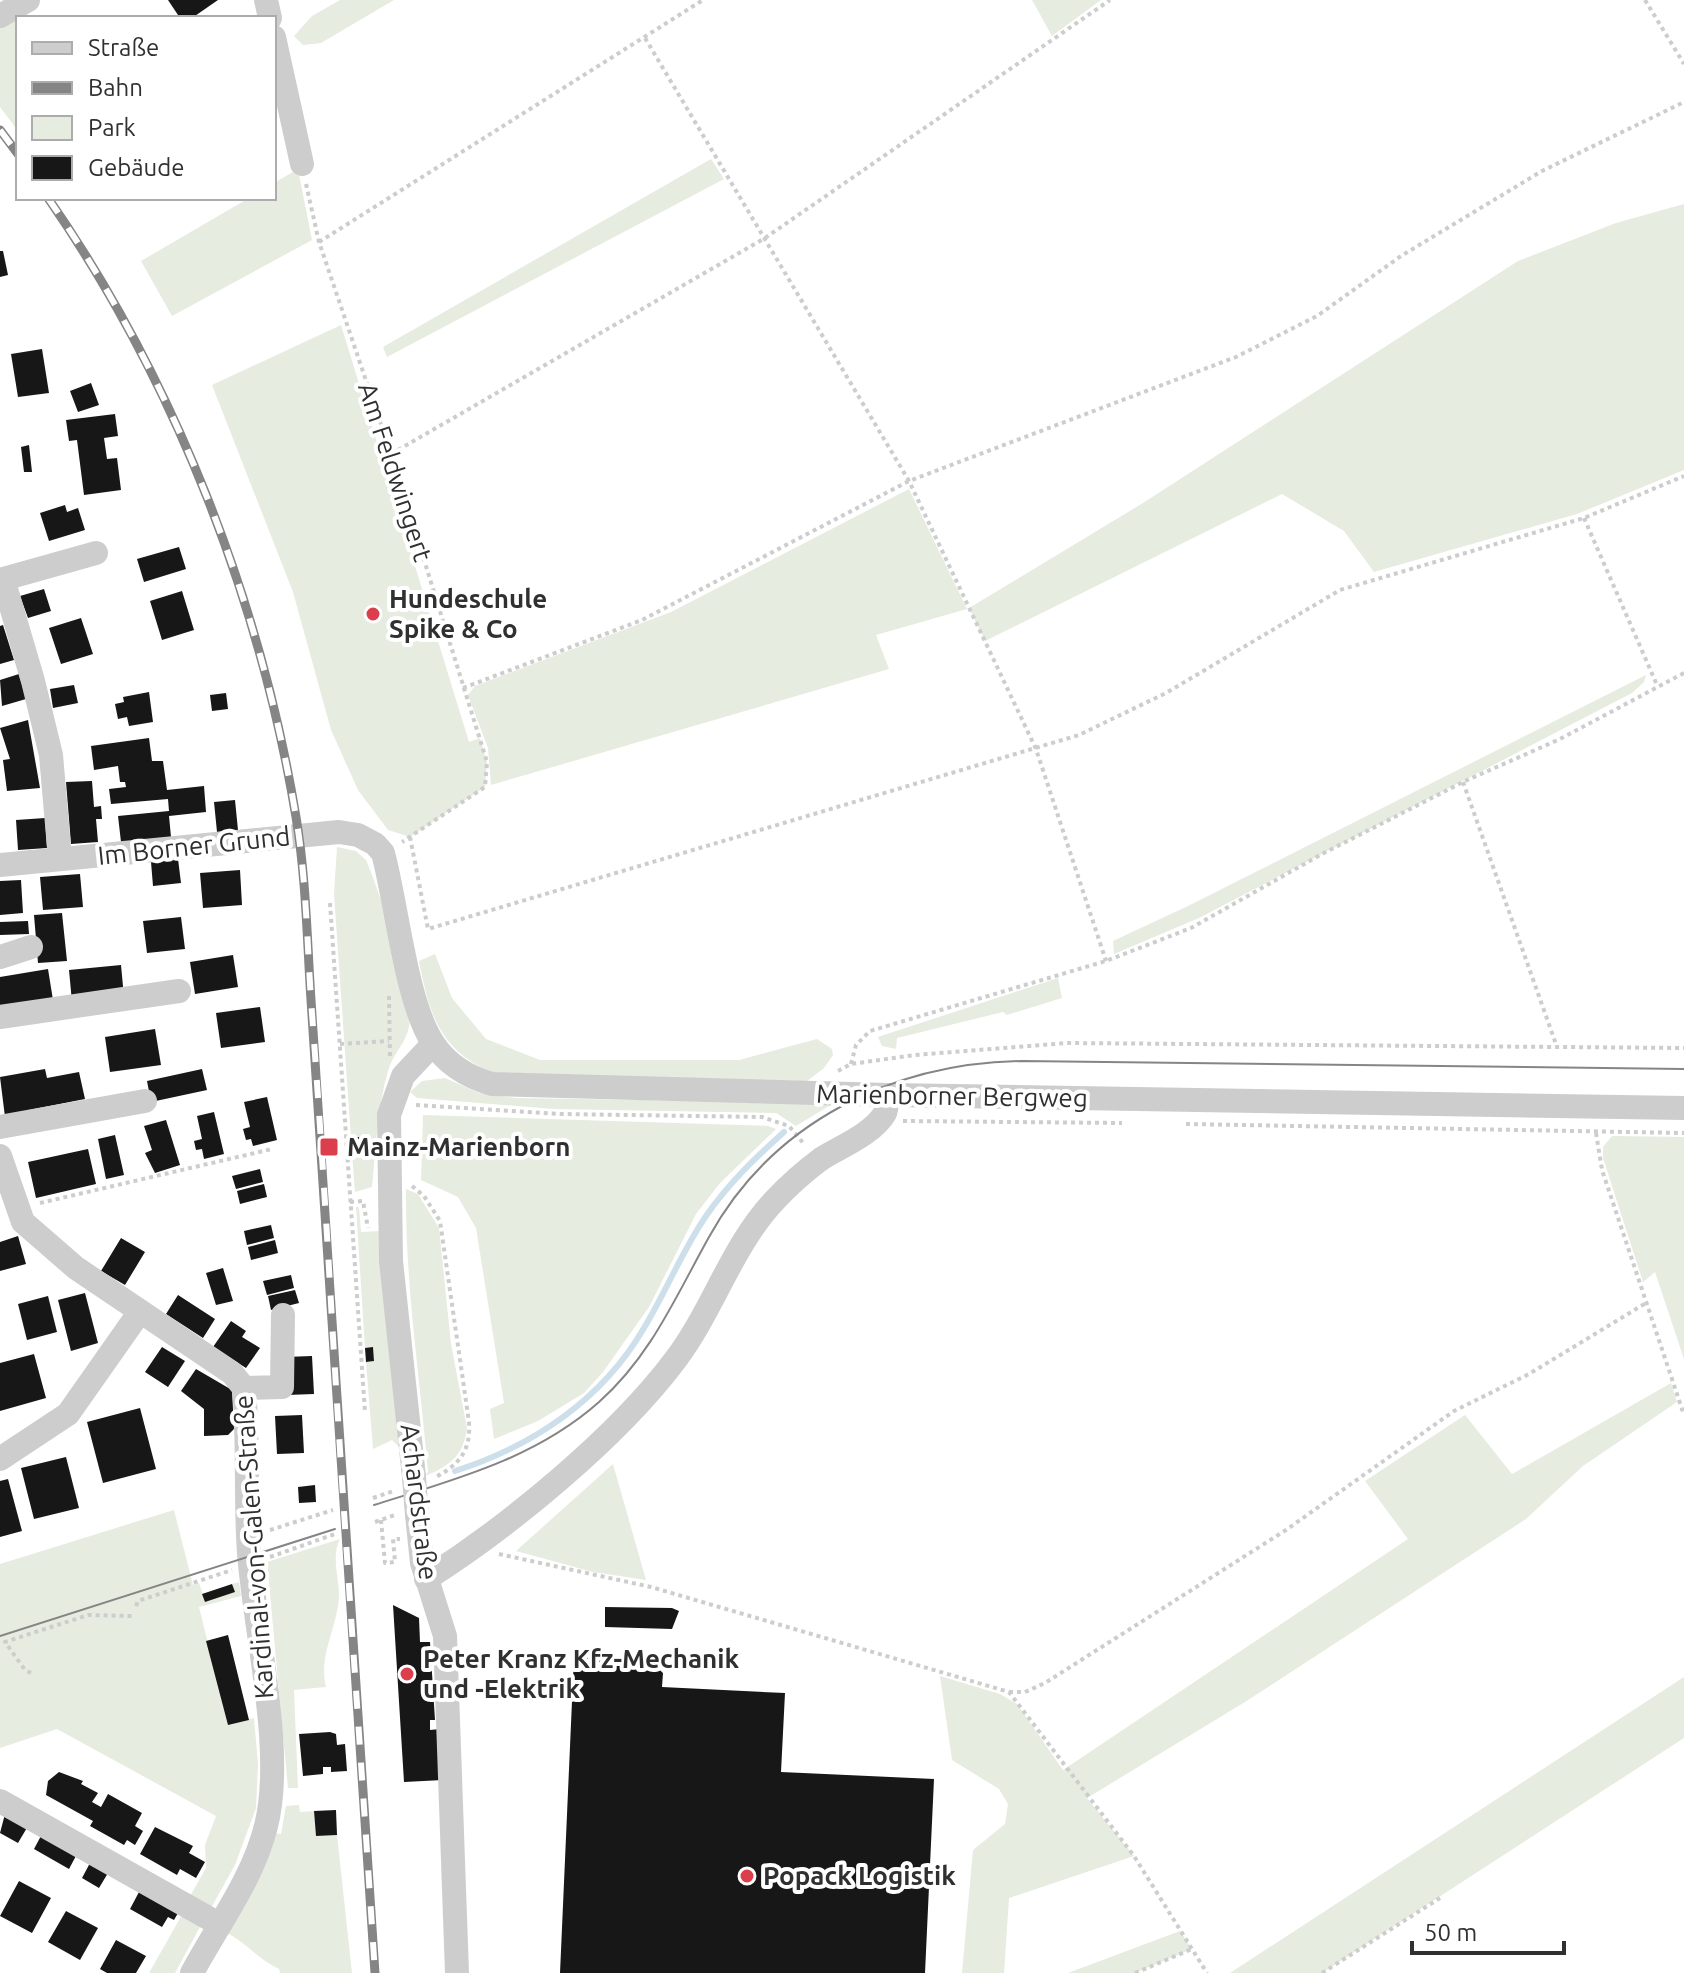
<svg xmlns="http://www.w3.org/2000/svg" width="1684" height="1973" viewBox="0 0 1684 1973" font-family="Ubuntu,sans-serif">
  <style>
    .green { fill: #e6ecdf }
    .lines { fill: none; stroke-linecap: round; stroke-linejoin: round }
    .stream { stroke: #cddfea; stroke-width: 6 }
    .building { fill: #171717 }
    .path { stroke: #cdcdcd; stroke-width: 4; stroke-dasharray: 4 4; stroke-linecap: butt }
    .minor { stroke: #cdcdcd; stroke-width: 24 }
    .tram { stroke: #858585; stroke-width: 2 }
    .rail-casing { stroke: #858585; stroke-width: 9 }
    .rail { stroke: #fff; stroke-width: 6; stroke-dasharray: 18; stroke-linecap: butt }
    .minor-bridge { stroke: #cdcdcd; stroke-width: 24 }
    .poi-dot { fill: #da3f4b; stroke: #fff; stroke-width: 3 }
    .labels { text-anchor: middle; stroke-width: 8; stroke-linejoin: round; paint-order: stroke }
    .street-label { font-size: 26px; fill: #303030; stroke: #fff }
    .poi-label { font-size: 26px; font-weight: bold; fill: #303030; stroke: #fff; text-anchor: start }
  </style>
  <rect width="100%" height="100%" fill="#fff"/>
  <!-- green -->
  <path class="green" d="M340,0H394L321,43L303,45L294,36L312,16Z
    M1032,0H1101L1052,36Z
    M26,7L27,18H18V131L0,107V24Z
    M711,159L724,179L387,357L383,347Z
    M298,169L312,240L172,316L141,261L249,198H274V183Z
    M1684,204V470L1577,514L1374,572L1344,531L1282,494L985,641L969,608L1143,503L1518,261L1616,223Z
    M341,325L469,742L480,738L487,762L485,787L410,837L388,830L358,790L331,730L293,592L212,385Z
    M909,489L967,609L876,635L889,669L491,785L488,748L468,695L475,686L671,612Z
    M1646,675L1644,682L1632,693L1199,918L1114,954L1113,941L1190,905Z
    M337,847L356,851L366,860C380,893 414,994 409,1027C406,1043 392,1055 388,1071C377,1108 376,1149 372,1187L355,1192L352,1153L361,1152L359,1137L351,1138L334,894Z
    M435,954L452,998L486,1039L540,1060H739L817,1039L832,1049L833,1055L824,1068L807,1081L499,1075C441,1053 430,1018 419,961Z
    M1058,978L1062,998L1007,1015L1003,1012L897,1038L896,1049L882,1046L878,1037Z
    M445,1078L479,1093L516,1098L834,1103L796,1126L776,1113L554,1109L417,1098L410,1092L422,1081Z
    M423,1115L768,1126L776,1129L720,1183L696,1214L649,1307L603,1372L584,1393L538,1421L494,1439L490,1409L504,1403L476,1228L458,1197L421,1180Z
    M1612,1136L1684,1137V1359L1655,1272L1643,1282L1603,1158V1147Z
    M406,1189L418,1194L439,1228L451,1344L467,1428C464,1455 450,1466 425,1476L428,1472C420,1377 405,1284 406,1189Z
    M356,1207H359L361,1232L381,1231L399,1447L392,1440L373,1449L366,1362L374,1361L373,1348H365Z
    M1671,1383L1677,1402L1583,1466L1526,1519L1245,1702L1087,1798L1134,1856L1009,1898L1004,1973H962L973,1850L1005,1824L1008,1804L999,1789L952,1760L940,1676L1000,1694L1017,1704L1063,1770L1408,1539L1365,1481L1465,1415L1512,1474Z
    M613,1464L646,1580L593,1572L516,1551Z
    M174,1510L193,1585L199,1583L205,1601L234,1592L232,1584L239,1582L241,1596L199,1607L228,1724L254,1718L258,1764L256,1808L235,1865L211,1908L189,1898L206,1868L205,1845L216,1816L57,1729L0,1748V1564Z
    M340,1539C331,1555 339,1578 339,1595C338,1627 318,1655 326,1687L294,1690L298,1788H288L267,1562Z
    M1684,1677V1738L1322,1973H1230Z
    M299,1805L300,1812L314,1811L316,1836L337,1835L352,1973H280L279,1969C259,1960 246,1942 225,1932L274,1833L281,1834L286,1806Z
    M183,1913L201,1925L175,1973H149Z
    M1180,1931L1192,1949L1135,1973H1068Z"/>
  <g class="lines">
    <!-- stream -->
    <path class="stream" d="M455,1471C533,1446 602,1400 644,1328C666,1292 682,1251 706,1216C728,1184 755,1158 784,1132"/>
  </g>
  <!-- building -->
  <path class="building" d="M168,0H218L192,18H180Z
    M0,251H3L8,275L0,277Z
    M42,349L49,393L18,397L11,354Z
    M91,383L99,405L78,412L70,391Z
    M115,414L118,436L104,438L107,459L117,458L121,490L84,495L77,440L69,441L66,420Z
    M29,445L32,472H24L21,447Z
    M65,505L67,512L78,508L85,530L49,541L40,513Z
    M179,547L186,569L144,582L137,559Z
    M44,589L51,611L28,618L20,596Z
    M182,591L194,630L162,640L150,601Z
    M81,618L93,654L61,664L49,628Z
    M3,625L14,660L0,664V626Z
    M19,674L26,699L2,706L0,680Z
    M74,685L78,703L53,708L50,689Z
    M149,692L153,722L129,726L127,717L118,719L115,704L124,702L123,697Z
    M226,693L228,709L212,711L210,695Z
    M28,720L40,788L7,791L3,760L10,759L0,728Z
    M149,738L152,761H163L167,790L204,786L206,812L169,816L171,837L121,842L118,816L169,811L168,799L111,804L109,789L126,787L125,782H120L118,766L94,770L91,746Z
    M92,781L94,807L101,806L102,819H96L98,842L71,844L66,782Z
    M235,800L238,830L217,832L214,802Z
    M45,818L47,848L18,850L16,820Z
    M178,859L181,883L153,886L151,862Z
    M240,870L242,905L203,908L200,873Z
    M80,874L83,907L43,910L40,877Z
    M21,880L23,913L0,915V881Z
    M62,913L67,961L38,963L34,915Z
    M181,917L185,949L147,953L143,921Z
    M28,921L29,934L0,935V922Z
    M233,955L238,987L195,994L190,962Z
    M121,965L124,997L72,1002L69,970Z
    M48,969L53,1000L0,1009V977Z
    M260,1007L265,1042L221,1048L216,1013Z
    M155,1029L161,1065L110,1072L105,1037Z
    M45,1069L47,1078L79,1072L85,1099L29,1110L6,1125L0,1077Z
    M202,1069L207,1090L151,1102L147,1081Z
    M267,1097L277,1140L253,1146L251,1139L246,1140L243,1129L250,1127L244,1102Z
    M214,1112L224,1154L204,1159L202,1149L196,1150L194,1141L202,1139L197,1116Z
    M166,1120L180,1165L155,1173L145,1153L152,1150L144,1126Z
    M115,1135L124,1175L106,1179L98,1139Z
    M359,1137L361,1152L352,1153L351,1138Z
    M88,1149L96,1184L36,1198L28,1162Z
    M260,1169L263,1182L236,1189L232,1176Z
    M264,1184L267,1197L240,1204L237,1191Z
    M271,1225L274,1238L247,1245L244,1231Z
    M18,1236L26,1264L0,1271V1242Z
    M121,1238L145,1252L125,1285L101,1271Z
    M275,1240L278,1253L251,1260L248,1247Z
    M223,1268L233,1301L216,1305L206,1273Z
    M291,1275L294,1288L267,1295L263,1281Z
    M295,1290L299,1303L271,1310L268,1296Z
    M85,1293L98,1343L71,1351L58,1300Z
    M178,1295L215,1319L203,1338L166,1314Z
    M48,1296L57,1332L27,1340L18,1304Z
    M231,1321L246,1331L242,1337L260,1348L246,1368L213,1347Z
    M162,1347L185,1361L168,1387L145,1372Z
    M373,1347L374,1361L366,1362L365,1348Z
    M34,1354L46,1398L0,1411V1363Z
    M312,1356L314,1394L287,1395L285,1357Z
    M196,1369L232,1390L234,1429L228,1435L204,1436V1409L181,1391Z
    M140,1408L156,1469L103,1483L87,1422Z
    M302,1415L304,1453L277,1454L275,1416Z
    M66,1457L79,1508L34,1519L21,1468Z
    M8,1479L22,1531L0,1537V1481Z
    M315,1485L316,1502L299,1503L298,1487Z
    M232,1584L235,1592L205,1602L202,1594Z
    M393,1605L419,1618L420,1642H430L435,1720H430V1730L440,1729L443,1780L404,1782Z
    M605,1607L672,1608L679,1611L672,1629L605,1627Z
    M228,1635L249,1720L228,1725L206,1641Z
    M574,1656L649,1660L663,1673L662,1687L785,1693L781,1772L934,1779L925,1973H560Z
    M330,1732L336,1734L337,1745L345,1744L347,1771L331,1772V1767H323V1774L303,1776L299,1734Z
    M59,1772L83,1781L81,1784L98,1793L92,1802L101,1807L108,1794L142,1813L135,1826L143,1831L135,1845L127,1840L124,1845L90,1826L93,1821L46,1795L48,1781Z
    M336,1810L337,1835L316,1836L314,1811Z
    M5,1814L28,1826L18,1843L0,1833Z
    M155,1827L193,1846L189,1853L205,1862L196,1878L180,1869L177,1875L140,1854Z
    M42,1834L77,1854L69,1869L34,1849Z
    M90,1863L108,1873L99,1888L82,1878Z
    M19,1881L51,1898L32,1933L0,1916Z
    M139,1892L178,1913L174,1920L168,1917L162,1927L130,1909Z
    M66,1911L98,1928L80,1960L48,1942Z
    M116,1940L146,1956L136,1973H107L100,1969Z"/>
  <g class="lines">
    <!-- path -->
    <path class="path" d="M1645,0L1684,64
      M645,38L909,481L1036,749L1106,961
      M306,184L319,242L391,454L487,762L485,787L402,842
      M319,242L703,0
      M391,454L765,238L1110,0
      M1584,518L1657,685
      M463,688L642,620L909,481L1236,357L1317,316L1401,256L1542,171L1684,102
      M1463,782L1557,1047
      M410,837L428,929L1079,735L1166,693L1340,590L1584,518L1684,476
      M330,903L365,1412
      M389,996L390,1059
      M340,1044L389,1041
      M851,1064L856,1045L870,1031L1106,961L1191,928L1322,854L1463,782L1560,739L1684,673
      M838,1071L851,1064L915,1055L1067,1043L1684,1048
      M416,1105L561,1114L762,1117L789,1126L804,1144
      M903,1121L1122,1123
      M1186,1124L1684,1133
      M1596,1133L1602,1170L1684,1415
      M412,1186L424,1196L440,1221L469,1422C471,1450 460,1464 436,1477
      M350,1202L363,1201L368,1228
      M40,1203L272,1149
      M373,1498L394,1491
      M381,1520L385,1563L395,1562L393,1539H400
      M375,1522L395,1515
      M270,1530L333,1510
      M499,1554L651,1587L1009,1692L1134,1856L1207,1973
      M270,1557L335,1534
      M136,1606L138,1601L232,1570
      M31,1673L25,1670L5,1642L88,1615L132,1616
      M1009,1692H1025L1045,1683L1286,1530L1454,1411L1529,1374L1646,1303
      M1135,1973L1192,1949
      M1322,1973L1440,1898"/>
    <!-- minor -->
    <path class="minor" d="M266,0L270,18
      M0,16L28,0
      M274,37L302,164
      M3,579L33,681L51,755L60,859
      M0,580L96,553
      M0,865L339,832L358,835L375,844L383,853C397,905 406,1002 433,1043C447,1065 468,1077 492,1084L888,1095L1684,1108
      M0,957L31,947
      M0,1017L179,991
      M0,1127L145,1101
      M0,1156L23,1222L76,1268L232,1373L244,1388C249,1443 245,1499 249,1553C255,1633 285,1752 266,1826C253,1879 217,1926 192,1973
      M244,1388L282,1387L283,1315
      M0,1459L68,1414L139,1313
      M414,1477L391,1261L389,1115L403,1076L433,1044
      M417,1515L422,1563L445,1636L457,1973
      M426,1579C508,1527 617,1438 676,1359C713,1310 732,1245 775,1200C789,1185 805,1171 821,1159C840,1147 873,1134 885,1113C887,1108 887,1101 888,1095
      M0,1801L219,1924"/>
    <!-- tram -->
    <path class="tram" d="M374,1505C453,1480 535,1459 599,1402C651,1356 676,1296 709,1237C773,1121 894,1063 1022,1061L1684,1069
      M0,1636L335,1529"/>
    <defs>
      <path id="rail" d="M0,130L18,154
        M48,198C174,380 260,599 296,817C306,877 307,939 311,1000C319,1107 326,1214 332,1321C345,1539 361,1756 375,1973"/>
    </defs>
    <!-- rail casing -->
    <use href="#rail" class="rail-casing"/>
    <!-- rail -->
    <use href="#rail" class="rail"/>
    <!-- minor-bridge -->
    <path class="minor-bridge" d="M414,1477L417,1515"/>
  </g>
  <!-- markers -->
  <g class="poi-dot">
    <circle cx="373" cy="614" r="8"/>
    <rect x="319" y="1137" width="20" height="20" rx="4"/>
    <circle cx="407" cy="1674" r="8"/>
    <circle cx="747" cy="1876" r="8"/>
  </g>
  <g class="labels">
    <!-- street labels -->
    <g class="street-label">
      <text transform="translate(395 472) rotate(72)" y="9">Am Feldwingert</text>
      <text transform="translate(194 846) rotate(-6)" y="9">Im Borner Grund</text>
      <text transform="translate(952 1096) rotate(1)" y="9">Marienborner Bergweg</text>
      <text transform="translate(419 1502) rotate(83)" y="9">Achardstraße</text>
      <text transform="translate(254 1547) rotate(-94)" y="9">Kardinal-von-Galen-Straße</text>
    </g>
    <!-- poi labels -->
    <g class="poi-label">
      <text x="389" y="608">Hundeschule<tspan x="389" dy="30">Spike &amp; Co</tspan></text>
      <text x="347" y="1156">Mainz-Marienborn</text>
      <text x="423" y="1668">Peter Kranz Kfz-Mechanik<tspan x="423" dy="30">und -Elektrik</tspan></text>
      <text x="763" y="1885">Popack Logistik</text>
    </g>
  </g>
  <!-- legend -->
  <rect x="16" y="16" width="260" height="184" fill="#ffffff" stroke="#acacac" stroke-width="2"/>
  <rect x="32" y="42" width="40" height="12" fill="#cdcdcd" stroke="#acacac" stroke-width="2"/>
  <text x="88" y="56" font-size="24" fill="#303030">Straße</text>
  <rect x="32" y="82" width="40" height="12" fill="#858585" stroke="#acacac" stroke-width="2"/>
  <text x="88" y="96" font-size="24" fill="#303030">Bahn</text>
  <rect x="32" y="116" width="40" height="24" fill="#e6ecdf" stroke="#acacac" stroke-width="2"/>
  <text x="88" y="136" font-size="24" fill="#303030">Park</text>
  <rect x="32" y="156" width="40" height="24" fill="#171717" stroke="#acacac" stroke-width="2"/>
  <text x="88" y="176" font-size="24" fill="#303030">Gebäude</text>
  <!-- scale -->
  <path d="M1412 1941v12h152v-12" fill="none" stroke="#303030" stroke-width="4"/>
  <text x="1424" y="1941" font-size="24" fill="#303030" stroke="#ffffff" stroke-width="6" paint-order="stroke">50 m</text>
</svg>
